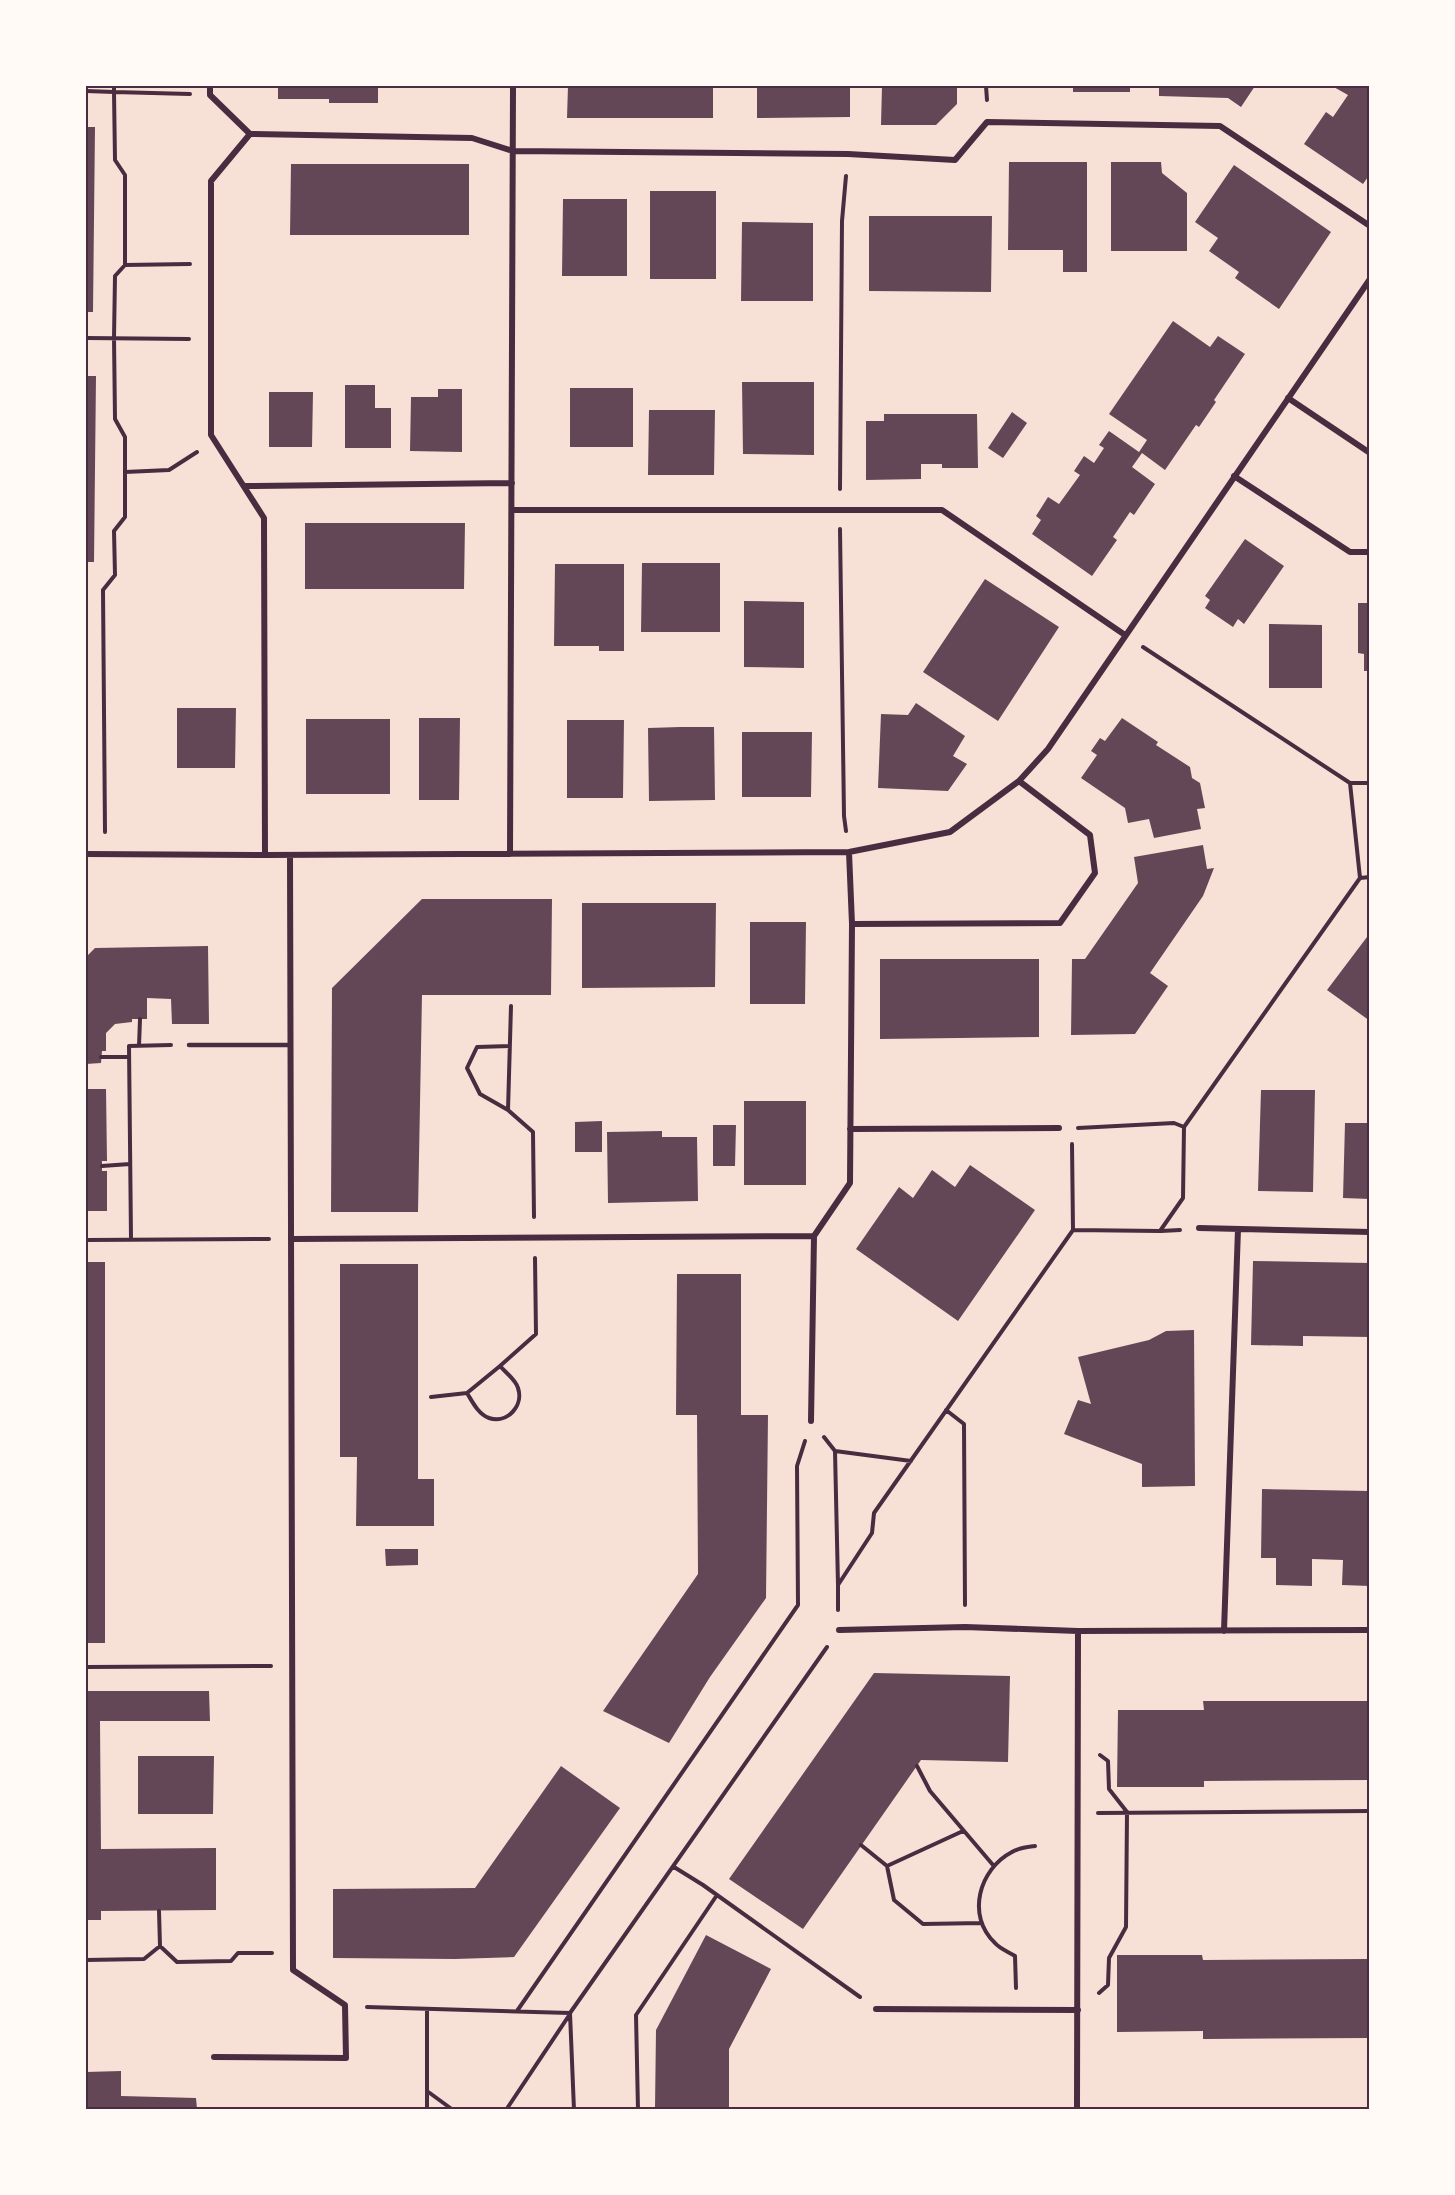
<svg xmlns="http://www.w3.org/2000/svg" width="1455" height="2195" viewBox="0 0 1455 2195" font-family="Karla,sans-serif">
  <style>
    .building { fill: #644757 }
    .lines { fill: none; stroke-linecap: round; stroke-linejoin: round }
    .path { stroke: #4a2c40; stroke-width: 4 }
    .service { stroke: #4a2c40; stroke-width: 4.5 }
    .minor { stroke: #4a2c40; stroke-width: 6 }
    .neatline { fill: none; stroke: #4a2c40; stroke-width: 2 }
  </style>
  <rect width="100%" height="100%" fill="#f7e1d7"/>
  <!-- building -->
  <path class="building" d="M278,86H378V103H329V99H278Z
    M568,86H713V118H567Z
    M757,86H850V117L757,118Z
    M882,86H957V104L936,125H881Z
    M1073,86H1130V92H1073Z
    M1159,86H1255L1241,107L1228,98L1159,96Z
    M1332,86H1370V174L1363,184L1304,144L1326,112L1333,117L1348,95Z
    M86,127H95L93,312H86Z
    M1009,162H1087V272H1063V250H1008Z
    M1111,162H1161L1162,173L1187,193V251H1111Z
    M291,164H469V235H290Z
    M1234,165L1331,232L1279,309L1235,278L1239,272L1209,251L1218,238L1195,222Z
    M650,191H716V279H650Z
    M563,199H627V276H562Z
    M869,216H992L991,292L869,291Z
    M742,222L813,223V301H741Z
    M1173,321L1210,347L1218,336L1245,354L1214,400L1216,402L1199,427L1196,425L1165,470L1142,453L1132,467L1155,484L1134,515L1130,512L1113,537L1117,540L1092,576L1032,534L1041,520L1036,516L1048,497L1059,504L1080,475L1074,471L1084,456L1094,463L1104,448L1099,445L1109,431L1139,452L1147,440L1109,414Z
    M86,376H96L94,562H86Z
    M742,382H814V455L743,454Z
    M345,385H375V408H391V448H345Z
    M570,388H633V447H570Z
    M438,389H462V452L410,451L411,397H438Z
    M269,392H313L312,447H269Z
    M649,410H715L714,475H648Z
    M1012,412L1027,423L1003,458L988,448Z
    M884,414H977L978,468H942V464H921V479L866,480V421H884Z
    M305,523H465L464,589H305Z
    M1245,539L1284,566L1244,624L1238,619L1233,627L1205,608L1210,600L1205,596Z
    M642,563H720V632H641Z
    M555,564H624V651H599V646H554Z
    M985,579L1059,627L998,721L923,672Z
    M744,601L804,602V668L744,667Z
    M1358,603H1370V671H1364V654L1358,653Z
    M1269,624L1322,625V688H1269Z
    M916,703L965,736L953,756L967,764L948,791L878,788L881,714L908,715Z
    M177,708H236L235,768H177Z
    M419,718H460L459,800H419Z
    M1122,718L1158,742L1156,745L1190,767L1192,778L1200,783L1205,808L1197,809L1201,829L1154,838L1149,819L1128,823L1125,808L1081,778L1097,755L1091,751L1100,738L1105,741Z
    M306,719H390V794H306Z
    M567,720H624L623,798H567Z
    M680,727H714L715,800L649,801L648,728Z
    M742,732H812L811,797H742Z
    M1203,845L1207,869L1214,868L1203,896L1150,973L1168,986L1135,1034L1071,1035L1072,959H1085L1138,883L1134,857Z
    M422,899H552L551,995H422L418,1212H331L332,988Z
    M582,903H716L715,987L582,988Z
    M750,922H806L805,1004H750Z
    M1370,933V1021L1327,990Z
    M208,946L209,1024H172L171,999L147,998V1019H132V1022L115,1024L106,1033V1051H102L101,1063L86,1064V957L95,948Z
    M880,959H1039V1037L880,1039Z
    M86,1089H106L107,1161H102V1171H107V1211H86Z
    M1261,1090H1315L1313,1192L1258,1191Z
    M744,1101H806V1185H744Z
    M602,1121V1152H575V1122Z
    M1345,1123H1370V1199L1343,1198Z
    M713,1125H736L735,1166H713Z
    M662,1131V1137H697L698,1201L608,1203L607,1132Z
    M970,1165L1035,1210L958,1321L856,1249L899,1187L913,1198L932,1170L955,1187Z
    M1253,1261L1370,1263V1337L1303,1336V1346L1251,1345Z
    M86,1262H105V1643H86Z
    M340,1264H418V1479H434V1526H356L357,1457H340Z
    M677,1274H741V1415H768L766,1598L710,1677L669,1743L603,1711L698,1574L697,1415H676Z
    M1194,1330L1195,1486L1142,1487V1464L1064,1434L1078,1400L1091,1404L1078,1357L1149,1340L1166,1331Z
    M1262,1489L1370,1491V1586L1342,1585L1343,1560L1312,1559V1586L1276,1585V1558H1261Z
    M385,1549H418V1565L386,1566Z
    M874,1673L1010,1676L1008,1762L921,1760L803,1929L729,1879Z
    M86,1691H209L210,1721H100L101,1849L216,1848V1910L101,1911V1920H86Z
    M1203,1701H1370V1780L1204,1781V1787H1117L1118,1710H1204Z
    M138,1756H214L213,1814H138Z
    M561,1766L620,1808L514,1957L455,1959L333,1958V1889L475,1888Z
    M706,1935L771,1969L729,2049V2109H655L656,2030Z
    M1117,1955H1202L1203,1960L1370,1959V2038L1203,2039V2031L1117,2032Z
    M121,2071V2096L196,2098L197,2109H86V2072Z"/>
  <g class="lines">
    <!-- path -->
    <path class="path" d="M986,86L987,100
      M86,91L114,92V86
      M125,265L190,264
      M86,338L189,339
      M125,472L169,470L197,452
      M840,489L842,221L846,176
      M840,529L844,816L846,831
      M1143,647L1350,783L1360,878
      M1350,783H1370
      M105,832L103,590L115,575L114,531L125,517V437L115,419L114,338L115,276L125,265V175L115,160L114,92L190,94
      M511,1006L508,1110L533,1132L534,1217
      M139,1046L140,1019
      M101,1057H128
      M508,1110L480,1094L467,1068L477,1047L510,1046
      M1078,1128L1174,1123L1184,1127
      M1072,1144L1073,1230
      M102,1166L130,1164
      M1161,1231L1180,1230
      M131,1239L129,1046L171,1045
      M86,1240L269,1239
      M467,1393C472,1401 478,1414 489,1418C507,1424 524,1406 518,1388C516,1380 506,1373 500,1366
      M431,1397L467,1393L500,1366L536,1334L535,1258
      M946,1410L964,1424L965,1605
      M824,1437L835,1451L838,1585
      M835,1451L911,1461
      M838,1610V1585L872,1533L874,1513L1073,1230L1160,1231L1183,1198L1184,1127L1360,878L1370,877
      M86,1667L271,1666
      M917,1766L930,1791L993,1865
      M1098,1813L1370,1811
      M861,1845L887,1866L894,1900L923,1924L982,1923
      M887,1866L963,1831
      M674,1867L703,1885L860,1997
      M159,1911L160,1946
      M86,1960L144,1959L160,1946L177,1962L231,1961L238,1953H272
      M1016,1988L1015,1956C1009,1952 1000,1949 995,1943C966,1916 979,1869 1012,1852C1018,1848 1028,1847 1035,1846
      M1099,1993L1108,1985L1109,1958L1126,1927L1127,1812L1109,1789L1108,1761L1100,1755
      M367,2007L570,2013
      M427,2010V2110
      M517,2011L798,1605L797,1466L805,1441
      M427,2091L453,2110
      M506,2110L570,2014
      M574,2110L570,2013L827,1647
      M638,2110L636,2015L717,1895"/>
    <!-- service -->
    <path class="service" d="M189,1045H290"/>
    <!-- minor -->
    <path class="minor" d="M210,86V95L250,134
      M250,134L472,138L513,151L848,154L955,160L987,122L1220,126L1370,226
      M250,134L211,181V435L264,518L265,855
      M1288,398L1370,453
      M1234,476L1350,552H1370
      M245,486L512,483
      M512,510H942L1125,635
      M86,854L265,855L849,852L950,832L1019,781L1048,749L1370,279
      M510,854L513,86
      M852,924L1060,923L1095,873L1090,835L1019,781
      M850,1129L1059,1128
      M1199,1228L1370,1232
      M291,1239L814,1236
      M811,1421L814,1236L850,1183L852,924L849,852
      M839,1630L965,1627L1078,1631
      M1224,1631L1238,1229
      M876,2009L1078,2010
      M214,2057L346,2058L345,2005L293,1970L290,855
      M1077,2110L1078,1631L1370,1630"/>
  </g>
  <!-- border -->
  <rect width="1455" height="2195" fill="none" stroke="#fffaf5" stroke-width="174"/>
  <rect x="87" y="87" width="1281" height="2021" class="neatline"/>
</svg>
